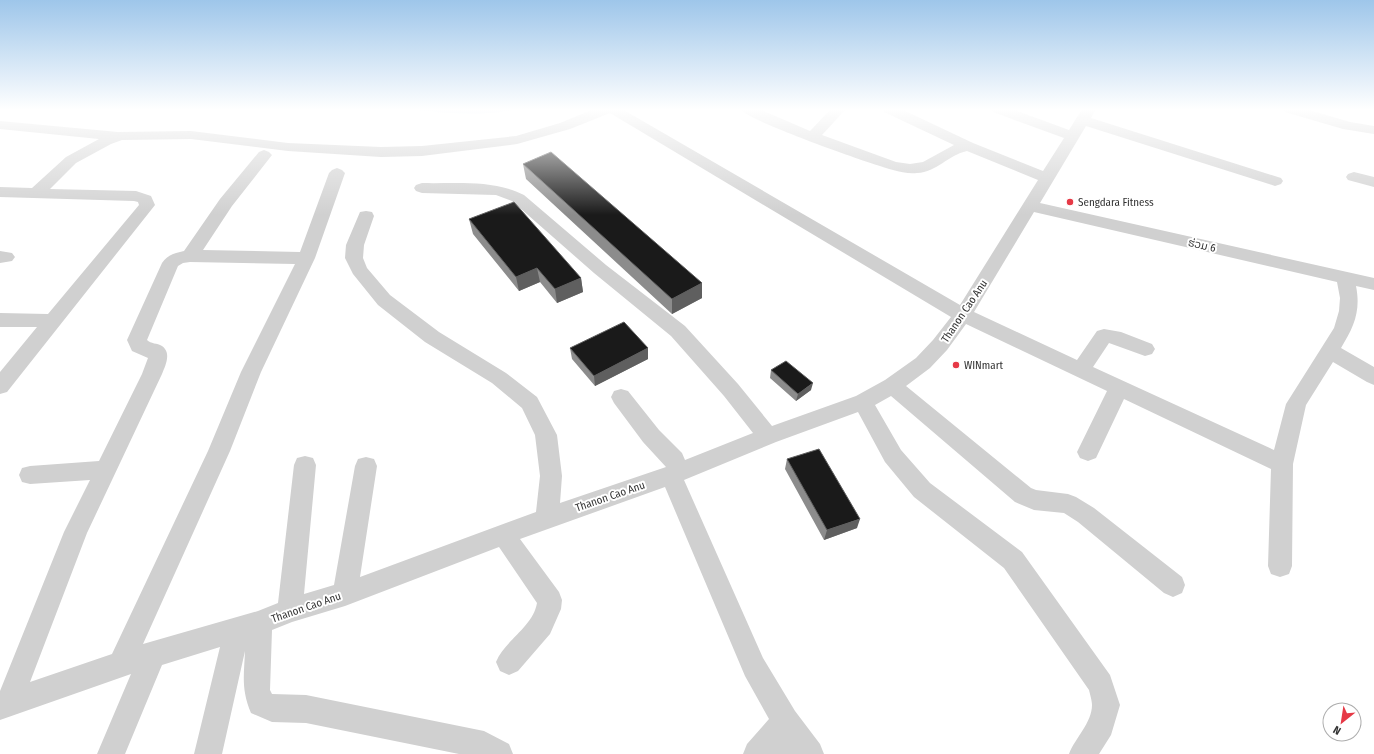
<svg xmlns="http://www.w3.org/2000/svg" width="1374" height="754" viewBox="0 0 1374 754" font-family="'Fira Sans Condensed','Noto Sans Lao',sans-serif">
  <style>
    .water { fill: #cfe2ee }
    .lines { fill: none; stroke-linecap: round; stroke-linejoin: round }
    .minor { fill: #d0d0d0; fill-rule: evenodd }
    .wall { fill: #8c8c8c }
    .shaded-wall { fill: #5f5f5f }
    .building { fill: #1a1a1a; stroke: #5f5f5f }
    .poi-dot { fill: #e63946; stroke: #fff; stroke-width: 1.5 }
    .labels { text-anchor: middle; stroke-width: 4; stroke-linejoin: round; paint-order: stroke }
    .poi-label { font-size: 11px; fill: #333; stroke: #fff; text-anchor: start }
    .street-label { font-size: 11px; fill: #333; stroke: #fff }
  </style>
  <rect width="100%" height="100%" fill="#fff"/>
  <!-- water -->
  <path class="water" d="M408,109H517C480,117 445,113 408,109Z"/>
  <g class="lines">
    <!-- minor -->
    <path class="minor" d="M594,109H622L960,305L1038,180L967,151C948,155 937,172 917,173C909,174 901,172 893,170C873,165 748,121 740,109H759L810,131L831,109H846L822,135L896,162L910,164L923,162L954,145L884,112L882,109H901L973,143L1043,171L1064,138L993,112L991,109H1012L1069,130L1082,109H1096L1091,118L1281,178L1283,181L1281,184L1275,186L1269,184L1086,126L1040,203L1374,278V290L1356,286C1361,311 1354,327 1341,348L1374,367V385L1367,382L1333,362L1306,405L1293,464L1292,566L1289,574L1280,577L1271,574L1268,566L1271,469L1124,399L1096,458L1088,461L1080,458L1077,452L1107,391L966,324L947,350L930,368L906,386L1031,488L1036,490L1068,494L1076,497L1094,508L1182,577L1185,585L1182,593L1173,597L1164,593L1078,522L1064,513L1034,510L1015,502L891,396L875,405L901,450L930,483L1022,552L1110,675L1120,705L1111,735L1099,754H1069C1075,738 1092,723 1092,705C1092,701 1090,694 1089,690L1004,568L914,497L885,462L858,412L776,442L684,480L763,658L795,711L820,744L824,754H743L747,744L769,719L745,676L665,487L520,539L559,592L562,600L561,609L550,634L518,671L509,675L500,671L496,662C505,640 533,627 537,603L499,547L345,606L292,622L272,630L270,690L272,694L306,695L484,731L509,744L513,754H459L306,723L272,722L251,713C241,689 244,676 245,651L222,754H194L220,647L162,665L125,754H97L131,674L0,720V691L64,532L90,480L30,484L22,482L19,475L22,468L30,466L99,461L142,374L148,358L132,351L127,340L162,263C167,255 175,253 184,251L220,199L259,152L264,150L269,152L272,155L232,206L203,250L300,252L329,173L332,170L337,168L342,170L345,173L315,258L261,372L230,451L143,644L258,611L278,603L294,465L297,458L305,456L313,458L316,465L304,594L334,585L355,466L358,459L366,457L374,459L377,466L360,577L536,512L540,476L535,435L522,408L492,383L425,342L378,305L353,274L345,258L346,245L360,212L366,211L372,212L374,216L364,245L363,258L367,268L390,295L439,332L506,373L537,397L557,435L562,476L560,503L666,467L643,442L614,403L611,397L614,391L621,389L628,391L659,430L682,453L685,460L753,433L724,396L671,336L594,273L512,201L496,195L422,193L416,191L414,188L416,185L422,183C455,184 493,179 524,195L606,265L685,326L738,384L772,426L856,396L885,380L916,358L933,340L951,317L610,113L570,129L517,144L422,156L381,157L288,151L191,139L122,140L111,144L76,163L50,189L136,191L151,196L155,205L7,392L0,394V372L37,327H0V313L48,314L139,205L138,202L134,201L0,197V187L32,188L66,157L99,139L0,129V121L118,132L191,131L288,143L381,147L422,146L516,136L560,123ZM1034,212L1337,282L1340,298L1339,311L1334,328L1286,404L1274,450L1093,367L1109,343L1145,356L1152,354L1155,349L1152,344L1121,332L1104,329L1097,331L1077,360L974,312ZM190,262L295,264L241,372L208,451L112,654L30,682L87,533L162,374C165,366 172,353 162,346C157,343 151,344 147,340L178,266L183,263Z
      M1283,109H1306L1350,122L1374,126V134L1343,129L1285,112Z
      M1354,172L1374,177V187L1348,180L1346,177L1348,174Z
      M0,251L12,253L15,257L12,261L0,263Z"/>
  </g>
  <!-- wall -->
  <path class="wall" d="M523,164L702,283V298L672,314L526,179Z
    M469,219L581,278L583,292L557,303L540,282L519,291L473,234Z
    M570,348H648V359L595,386L572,359Z
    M771,370L811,390L796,401L770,378Z
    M787,459L857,528L824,540L785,469Z"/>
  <!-- shaded-wall -->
  <path class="shaded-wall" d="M537,268L540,282L519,291L516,277Z
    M581,278L583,292L557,303L555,289Z
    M702,283V298L672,314V299Z
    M648,348V359L595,386L594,376Z
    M813,383L811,390L796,401L798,394Z
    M860,519L857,528L824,540L827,530Z"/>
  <!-- building -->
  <path class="building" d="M551,152L702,283L672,299L523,164Z
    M514,202L581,278L555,289L537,268L516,277L469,219Z
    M624,322L648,348L594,376L570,348Z
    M786,361L813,383L798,394L771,370Z
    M819,449L860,519L827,530L787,459Z"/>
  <!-- sky -->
  <linearGradient id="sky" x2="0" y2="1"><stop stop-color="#9ec6ea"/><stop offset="0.51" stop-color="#fff"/><stop offset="1" stop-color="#fff" stop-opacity="0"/></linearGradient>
  <rect width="1374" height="215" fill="url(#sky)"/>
  <!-- markers -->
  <g class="poi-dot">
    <circle cx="1070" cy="202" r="4"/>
    <circle cx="956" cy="365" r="4"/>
  </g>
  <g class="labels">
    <!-- poi labels -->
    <g class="poi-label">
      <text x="1078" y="206">Sengdara Fitness</text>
      <text x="964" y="369">WINmart</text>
    </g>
    <!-- street labels -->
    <g class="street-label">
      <text transform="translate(1202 245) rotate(13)" y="4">ຮ່ວມ 6</text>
      <text transform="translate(964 311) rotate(-56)" y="4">Thanon Cao Anu</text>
      <text transform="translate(610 496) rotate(-19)" y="4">Thanon Cao Anu</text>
      <text transform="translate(306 607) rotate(-19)" y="4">Thanon Cao Anu</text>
    </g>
  </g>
  <!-- north arrow -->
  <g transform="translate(1342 722) rotate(210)"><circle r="19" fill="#ffffff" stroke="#adadad"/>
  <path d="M0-3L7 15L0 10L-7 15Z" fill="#e63946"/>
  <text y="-6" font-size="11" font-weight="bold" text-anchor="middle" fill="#333333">N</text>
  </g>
</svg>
